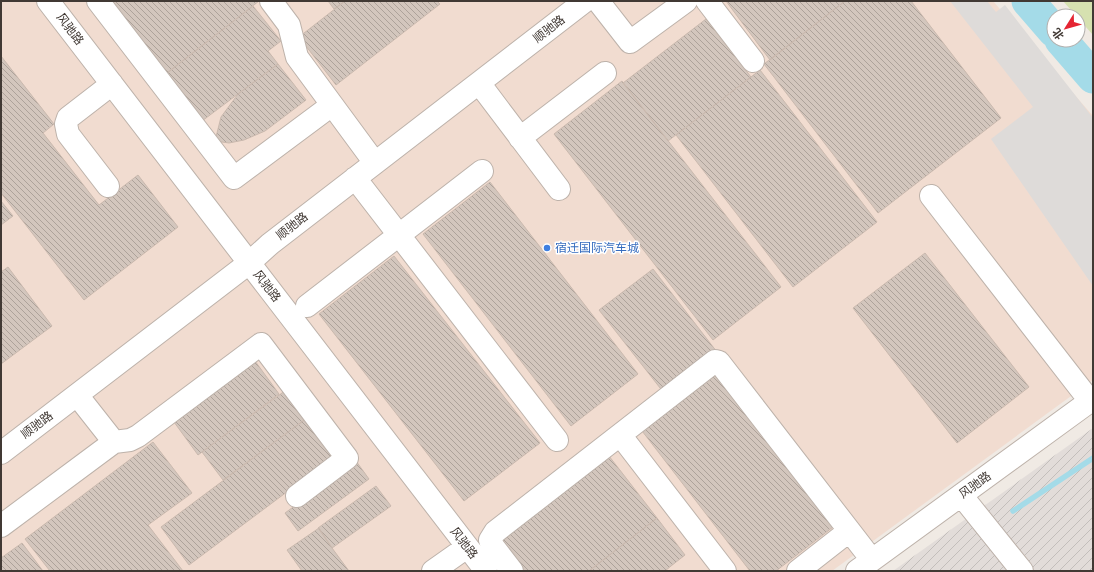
<svg xmlns="http://www.w3.org/2000/svg" width="1094" height="572" viewBox="0 0 1094 572" font-family="Overpass,'Noto Sans SC',sans-serif">
  <style>
    .commercial { fill: #f1dcd0 }
    .industrial { fill: url(#industrial-furrows) }
    .green { fill: #d6e1b0 }
    .parking { fill: #dedbd9 }
    .lines { fill: none; stroke-linecap: round; stroke-linejoin: round }
    .stream { stroke: #a4dbe8; stroke-width: 5.5 }
    .river { stroke: #a4dbe8; stroke-width: 33 }
    .building { fill: url(#building-back-hatch); stroke: #cab9ae }
    .minor-casing { stroke: #bdb2aa; stroke-width: 24 }
    .minor { stroke: #fff; stroke-width: 22 }
    .shop-dot { fill: #3f7fe0; stroke: #fff; stroke-width: 1.5 }
    .labels { text-anchor: middle; stroke-width: 3; stroke-linejoin: round; paint-order: stroke }
    .street-label { font-size: 12px; fill: #413934; stroke: #fff }
    .shop-label { font-size: 12px; fill: #366cbe; stroke: #fff; text-anchor: start }
  </style>
  <defs>
    <pattern id="industrial-furrows" width="10" height="10" patternUnits="userSpaceOnUse"><rect width="10" height="10" fill="#e2dcd9"/><path d="M-1 1l2-2M0 10L10 0M9 11l2-2" fill="none" stroke="#c3bebb"/></pattern>
    <pattern id="building-back-hatch" width="6" height="6" patternUnits="userSpaceOnUse"><rect width="6" height="6" fill="#d3c6bd"/><path d="M-1 5l2 2M0 0l6 6M5-1l2 2" fill="none" stroke="#ada29a"/></pattern>
  </defs>
  <rect width="100%" height="100%" fill="#f0eae4"/>
  <!-- commercial -->
  <path class="commercial" d="M1,1H993L1093,116V380L832,571H1Z"/>
  <!-- industrial -->
  <path class="industrial" d="M1093,428V571H893Z"/>
  <!-- green -->
  <path class="green" d="M1063,1H1093V35Z"/>
  <!-- parking -->
  <path class="parking" d="M950,1H987L996,12L1005,5L1093,118V286L991,139L1033,107Z"/>
  <g class="lines">
    <!-- stream -->
    <path class="stream" d="M1013,511L1093,458"/>
    <!-- river -->
    <path class="river" d="M1028,1L1054,31
      M1061,40L1093,77"/>
  </g>
  <!-- building -->
  <path class="building" d="M105,1H259L163,76Z
    M328,1H345L334,9Z
    M345,1H437L440,4L336,85L299,37Z
    M726,1H845L770,60Z
    M845,1H911L1001,118L878,213L764,64Z
    M253,6L281,41L268,51L278,64L202,121L166,74Z
    M706,19L751,77L668,141L623,83Z
    M1,56L54,124L43,133L99,205L138,175L178,227L84,300L1,193Z
    M278,64L306,100L265,131L244,140L229,143L215,141L221,117L238,94Z
    M760,70L877,222L793,287L676,135Z
    M622,81L781,287L713,340L554,134Z
    M490,182L638,374L571,426L423,234Z
    M1,201L13,216L1,225Z
    M925,253L1029,387L957,443L853,308Z
    M394,256L540,443L464,501L319,314Z
    M8,267L52,326L1,364V272Z
    M653,269L717,352L664,393L599,310Z
    M255,361L279,394L198,455L174,422Z
    M712,371L833,527L776,571H750L639,427Z
    M286,390L307,418L223,480L202,452Z
    M307,418L335,456L189,565L161,527Z
    M153,442L192,493L148,525L183,571H50L25,539Z
    M609,456L657,518L589,571H519L497,543Z
    M356,461L369,479L298,531L285,513Z
    M376,486L391,506L332,548L318,528Z
    M657,518L685,555L671,566L665,571H589Z
    M319,528L332,548L349,571H302L287,550Z
    M22,543L43,571H1V558Z"/>
  <g class="lines">
    <defs>
      <path id="minor" d="M48,1L486,571
        M98,1L234,178L332,105
        M271,1L289,25L297,57L375,163
        M598,1L630,42L686,1
        M707,1L753,61
        M479,83L559,189
        M520,138L605,73
        M355,178L557,440
        M108,186L68,134L66,124L68,118L112,84
        M931,196L1090,401
        M307,306L482,171
        M621,436L725,571
        M114,442L130,440L138,436L261,344L347,458L297,496
        M1,453L249,263L270,244L585,1
        M961,495L1022,571
        M1,526L114,442L77,395
        M433,571L467,547
        M512,571L492,545L490,540L495,532L715,361L719,362L872,560
        M798,571L849,531
        M857,571L1093,399"/>
    </defs>
    <!-- minor casing -->
    <use href="#minor" class="minor-casing"/>
    <!-- minor -->
    <use href="#minor" class="minor"/>
  </g>
  <!-- markers -->
  <circle class="shop-dot" cx="547" cy="248" r="4"/>
  <g class="labels">
    <!-- street labels -->
    <g class="street-label">
      <text transform="translate(70 29) rotate(53)" y="4">风驰路</text>
      <text transform="translate(549 29) rotate(-38)" y="4">顺驰路</text>
      <text transform="translate(292 226) rotate(-38)" y="4">顺驰路</text>
      <text transform="translate(267 286) rotate(52)" y="4">风驰路</text>
      <text transform="translate(37 425) rotate(-37)" y="4">顺驰路</text>
      <text transform="translate(975 485) rotate(-36)" y="4">风驰路</text>
      <text transform="translate(464 543) rotate(52)" y="4">风驰路</text>
    </g>
    <!-- shop labels -->
    <g class="shop-label">
      <text x="555" y="252">宿迁国际汽车城</text>
    </g>
  </g>
  <!-- border -->
  <rect width="1094" height="572" fill="none" stroke="#413934" stroke-width="4"/>
  <!-- north arrow -->
  <g transform="translate(1066 28) rotate(233)"><circle r="19" fill="#ffffff" stroke="#b3b0ae"/>
  <path d="M0-3L7 15L0 10L-7 15Z" fill="#e52533"/>
  <text y="-6" font-size="11" font-weight="bold" text-anchor="middle" fill="#413934">北</text>
  </g>
</svg>
